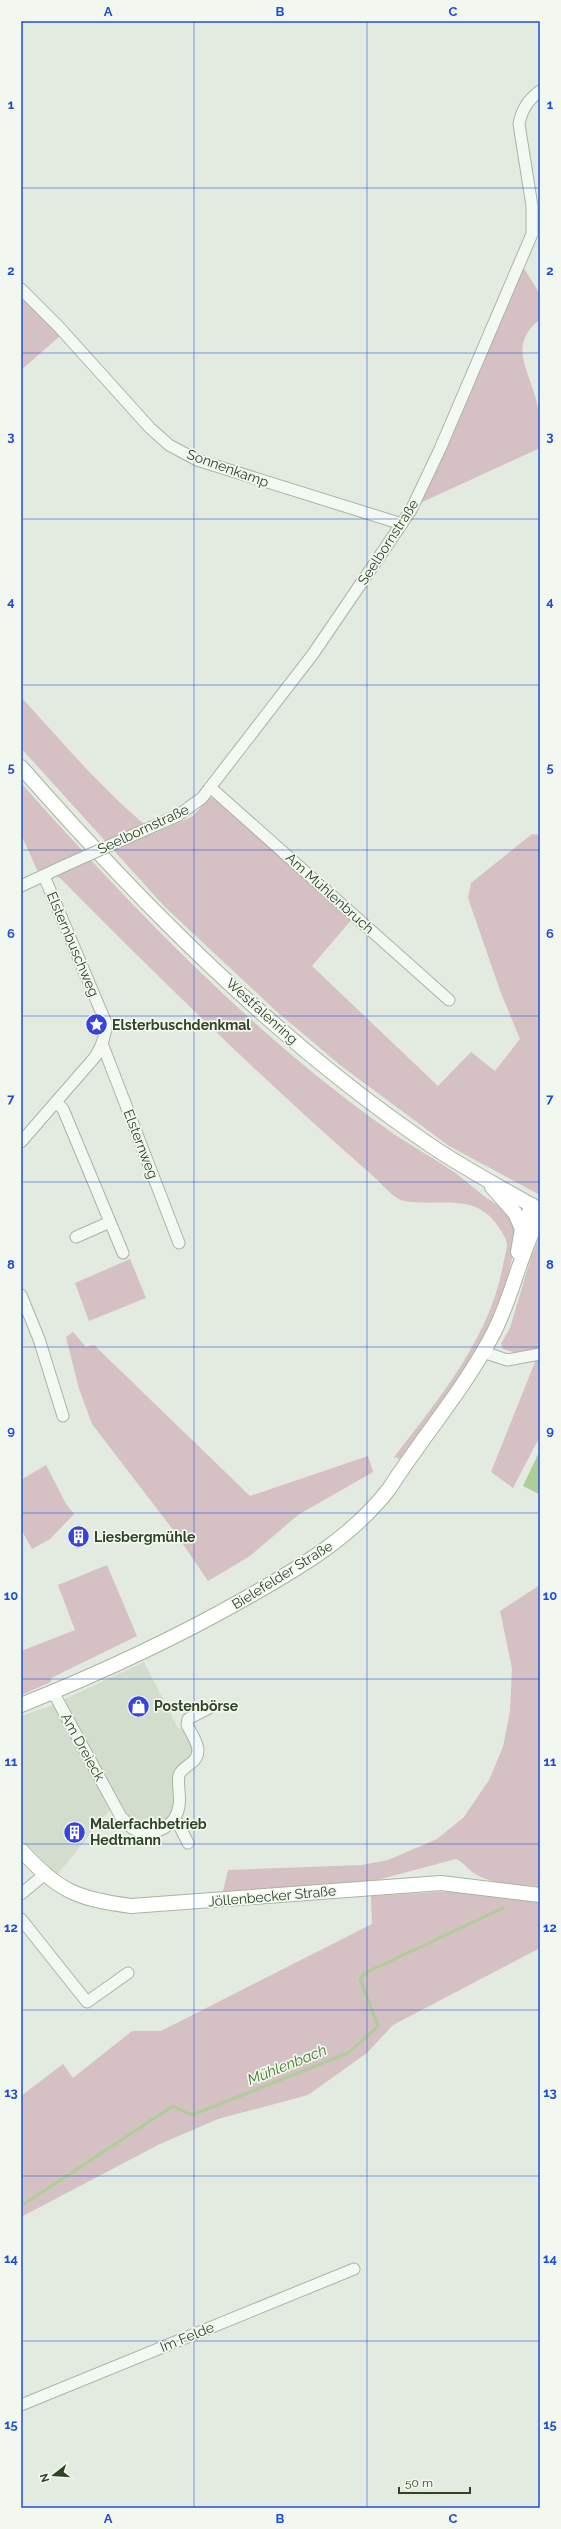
<svg xmlns="http://www.w3.org/2000/svg" width="561" height="2529" viewBox="0 0 561 2529" font-family="Raleway,sans-serif">
  <style>
    .built { fill: #d2ddcd }
    .green { fill: #d5c0c3 }
    .water { fill: #adce96 }
    .lines { fill: none; stroke-linecap: round; stroke-linejoin: round }
    .stream { stroke: #adce96; stroke-width: 3 }
    .minor-casing { stroke: #a9b5a4; stroke-width: 13 }
    .major-casing { stroke: #a6b79d; stroke-width: 16 }
    .minor { stroke: #f4f8f3; stroke-width: 11 }
    .major { stroke: #fff; stroke-width: 14 }
    .minor-bridge-casing { stroke: #a9b5a4; stroke-width: 13; stroke-linecap: butt }
    .minor-bridge { stroke: #f4f8f3; stroke-width: 11 }
    .grid { fill: none; stroke: #1d4ed8; stroke-width: 1; stroke-opacity: 0.55 }
    .labels { text-anchor: middle; stroke-width: 3.5; stroke-linejoin: round; paint-order: stroke }
    .street-label { font-size: 14px; fill: #2f4426; stroke: #f2f8ef }
    .poi-label { font-size: 14px; font-weight: bold; fill: #2f4426; stroke: #f2f8ef; text-anchor: start }
    .water-label { font-size: 15px; font-style: italic; fill: #497c2c; stroke: #f2f8ef }
    .neatline { fill: none; stroke: #1d4ed8; stroke-width: 1.5 }
    .grid-label { font-size: 13px; text-anchor: middle; font-weight: bold; fill: #1d4ed8 }
  </style>
  <rect width="100%" height="100%" fill="#e3eae0"/>
  <!-- built -->
  <path class="built" d="M144,1662L178,1728L184,1730L194,1749V1755L182,1764L174,1811L164,1822L150,1829L133,1823L112,1807L57,1875L21,1838V1716L50,1706Z"/>
  <!-- green -->
  <path class="green" d="M523,267L540,294V319C508,345 528,368 536,399C540,416 540,432 540,448L420,503Z
    M21,280L68,329L21,370Z
    M21,697C63,743 106,794 155,833L193,816L208,799L214,797L352,919L312,966L438,1086L471,1052L495,1071L520,1039L501,993L468,898L471,883L532,834L540,835V1195L449,1146L340,1065L275,1010L165,907L21,748Z
    M21,783C132,907 244,1026 380,1124C405,1143 433,1157 458,1175C467,1182 475,1189 484,1196C494,1203 510,1212 514,1224C517,1233 514,1243 513,1252C501,1332 447,1396 402,1460L394,1457C438,1400 490,1338 503,1265C504,1259 507,1250 507,1244C506,1238 501,1230 497,1225C475,1192 437,1207 404,1201C394,1199 380,1182 372,1175C263,1080 161,980 60,878L37,870L21,834Z
    M540,1237V1348L516,1353L503,1349L501,1344L510,1328L532,1254Z
    M130,1259L146,1298L89,1321L75,1283Z
    M73,1332L86,1347L94,1345L250,1496L368,1456L373,1472L298,1515L250,1556L208,1581L174,1531L92,1424L79,1389L66,1337Z
    M540,1359V1436L513,1488L491,1472L535,1362Z
    M46,1465L66,1504L74,1514L50,1539L32,1549L21,1529V1480Z
    M107,1565L137,1636L51,1678V1682L21,1695V1651L75,1630L58,1585Z
    M540,1585V1882L536,1886C514,1884 490,1885 471,1871C465,1866 463,1862 456,1859L377,1880L223,1892L228,1870L362,1865L388,1860L437,1839L464,1817L489,1780L503,1747L510,1711L512,1668L500,1611Z
    M454,1891L540,1902V1948L393,2025L367,2053L308,2095L218,2119L160,2144L21,2217V2096L63,2064L73,2078L132,2031H161L372,1924L371,1896Z"/>
  <!-- water -->
  <path class="water" d="M540,1450V1493L539,1494L523,1486Z"/>
  <g class="lines">
    <!-- stream -->
    <path class="stream" d="M537,1888L540,1885
      M21,2199L24,2204L173,2106L192,2115L348,2053L378,2026L360,1979L365,1973L503,1908"/>
    <defs>
      <path id="minor" d="M21,289L59,327L150,428L169,445L197,460L402,524
        M210,787L449,1000
        M131,836L177,816L202,798L313,654L411,510L440,449L532,234V206L519,124C522,109 528,100 540,91
        M21,886L66,865
        M103,1046L179,1243
        M57,1103L63,1109L123,1253
        M21,1142L95,1057C102,1046 106,1036 106,1023L44,876
        M76,1237L110,1222
        M21,1295L39,1339L63,1416
        M483,1352L507,1360L540,1354
        M53,1692L121,1817C125,1820 128,1825 132,1828C151,1840 176,1827 179,1806C181,1796 177,1785 179,1775C181,1770 186,1767 190,1764C206,1753 194,1738 187,1725L188,1719L209,1708
        M173,1821L178,1823L188,1843
        M21,1894L44,1875
        M21,1919L87,2002L128,1973
        M21,2405L354,2269"/>
      <path id="major" d="M21,767C142,905 275,1039 427,1143C463,1168 502,1188 540,1210
        M492,1187L515,1213L522,1229
        M518,1252L522,1229L532,1205
        M21,1705C98,1674 174,1639 246,1598C299,1568 351,1538 389,1489C423,1436 466,1387 494,1332C513,1295 520,1253 540,1216
        M21,1850C58,1891 77,1899 131,1906L441,1883L540,1895"/>
    </defs>
    <!-- minor casing -->
    <use href="#minor" class="minor-casing"/>
    <!-- major casing -->
    <use href="#major" class="major-casing"/>
    <!-- minor -->
    <use href="#minor" class="minor"/>
    <!-- major -->
    <use href="#major" class="major"/>
    <defs>
      <path id="minor-bridge" d="M66,865L131,836"/>
    </defs>
    <!-- minor-bridge casing -->
    <use href="#minor-bridge" class="minor-bridge-casing"/>
    <!-- minor-bridge -->
    <use href="#minor-bridge" class="minor-bridge"/>
  </g>
  <!-- grid -->
  <path class="grid" d="M194,21V2508M367,21V2508M21,188H540M21,353H540M21,519H540M21,685H540M21,850H540M21,1016H540M21,1182H540M21,1347H540M21,1513H540M21,1679H540M21,1844H540M21,2010H540M21,2176H540M21,2341H540"/>
  <!-- icons -->
  <defs>
    <symbol id="sight-disc" viewBox="-11 -11 22 22"><circle r="9.5" fill="#3743dd" stroke="#f2f8ef"/><path d="M0-6L1.8-2.2L6-1.7L2.9 1.2L3.7 5.4L0 3.3L-3.7 5.4L-2.9 1.2L-6-1.7L-1.8-2.2Z" fill="#fff"/></symbol>
    <symbol id="building-disc" viewBox="-11 -11 22 22"><circle r="9.5" fill="#3743dd" stroke="#f2f8ef"/><path d="M-4-6H4V6H1V3H-1V6H-4ZM-2.5-4.3h1.7v1.8h-1.7ZM.8-4.3h1.7v1.8H.8ZM-2.5-1h1.7V.8h-1.7ZM.8-1h1.7V.8H.8Z" fill="#fff"/></symbol>
    <symbol id="shop-disc" viewBox="-11 -11 22 22"><circle r="9.5" fill="#3743dd" stroke="#f2f8ef"/><path d="M-5-2.5h2.3a2.7 3.5 0 0 1 5.4 0H5L5.5 6h-11ZM-1.5-2.5h3a1.5 2.3 0 0 0-3 0Z" fill="#fff"/></symbol>
  </defs>
  <g fill-rule="evenodd">
    <use href="#sight-disc" x="84" y="1012" width="25" height="25"/>
    <use href="#building-disc" x="66" y="1524" width="25" height="25"/>
    <use href="#shop-disc" x="126" y="1694" width="25" height="25"/>
    <use href="#building-disc" x="62" y="1820" width="25" height="25"/>
  </g>
  <g class="labels">
    <!-- street labels -->
    <g class="street-label">
      <text transform="translate(228 468) rotate(20)" y="5">Sonnenkamp</text>
      <text transform="translate(388 542) rotate(-57)" y="5">Seelbornstraße</text>
      <text transform="translate(143 829) rotate(-25)" y="5">Seelbornstraße</text>
      <text transform="translate(330 893) rotate(42)" y="5">Am Mühlenbruch</text>
      <text transform="translate(73 944) rotate(67)" y="5">Elsternbuschweg</text>
      <text transform="translate(262 1011) rotate(42)" y="5">Westfalenring</text>
      <text transform="translate(141 1144) rotate(69)" y="5">Elsternweg</text>
      <text transform="translate(282 1575) rotate(-32)" y="5">Bielefelder Straße</text>
      <text transform="translate(83 1747) rotate(61)" y="5">Am Dreieck</text>
      <text transform="translate(272 1896) rotate(-5)" y="5">Jöllenbecker Straße</text>
      <text transform="translate(187 2337) rotate(-22)" y="5">Im Felde</text>
    </g>
    <!-- poi labels -->
    <g class="poi-label">
      <text x="112" y="1030">Elsterbuschdenkmal</text>
      <text x="94" y="1542">Liesbergmühle</text>
      <text x="154" y="1711">Postenbörse</text>
      <text x="90" y="1829">Malerfachbetrieb<tspan x="90" dy="16">Hedtmann</tspan></text>
    </g>
    <!-- water labels -->
    <g class="water-label">
      <text transform="translate(287 2065) rotate(-22)" y="5">Mühlenbach</text>
    </g>
  </g>
  <!-- border -->
  <rect width="561" height="2529" fill="none" stroke="#f2f8ef" stroke-width="44"/>
  <!-- north arrow -->
  <g transform="translate(54 2475) rotate(253)" stroke="#f2f8ef" stroke-width="3" paint-order="stroke">
  <path d="M0-3L7 15L0 10L-7 15Z" fill="#2f4426"/>
  <text y="-6" font-size="11" font-weight="bold" text-anchor="middle" fill="#2f4426">N</text>
  </g>
  <!-- scale -->
  <path d="M399 2487v6h71v-6" fill="none" stroke="#2f4426" stroke-width="2"/>
  <text x="405" y="2487" font-size="12" fill="#2f4426" stroke="#f2f8ef" stroke-width="3" paint-order="stroke">50 m</text>
  <rect x="22" y="22" width="517" height="2485" class="neatline"/>
  <g class="grid-label">
    <text x="108" y="16">A</text>
    <text x="280" y="16">B</text>
    <text x="453" y="16">C</text>
    <text x="11" y="109">1</text>
    <text x="550" y="109">1</text>
    <text x="11" y="275">2</text>
    <text x="550" y="275">2</text>
    <text x="11" y="441">3</text>
    <text x="550" y="441">3</text>
    <text x="11" y="606">4</text>
    <text x="550" y="606">4</text>
    <text x="11" y="772">5</text>
    <text x="550" y="772">5</text>
    <text x="11" y="938">6</text>
    <text x="550" y="938">6</text>
    <text x="11" y="1103">7</text>
    <text x="550" y="1103">7</text>
    <text x="11" y="1269">8</text>
    <text x="550" y="1269">8</text>
    <text x="11" y="1435">9</text>
    <text x="550" y="1435">9</text>
    <text x="11" y="1600">10</text>
    <text x="550" y="1600">10</text>
    <text x="11" y="1766">11</text>
    <text x="550" y="1766">11</text>
    <text x="11" y="1932">12</text>
    <text x="550" y="1932">12</text>
    <text x="11" y="2097">13</text>
    <text x="550" y="2097">13</text>
    <text x="11" y="2263">14</text>
    <text x="550" y="2263">14</text>
    <text x="11" y="2429">15</text>
    <text x="550" y="2429">15</text>
    <text x="108" y="2523">A</text>
    <text x="280" y="2523">B</text>
    <text x="453" y="2523">C</text>
  </g>
</svg>
